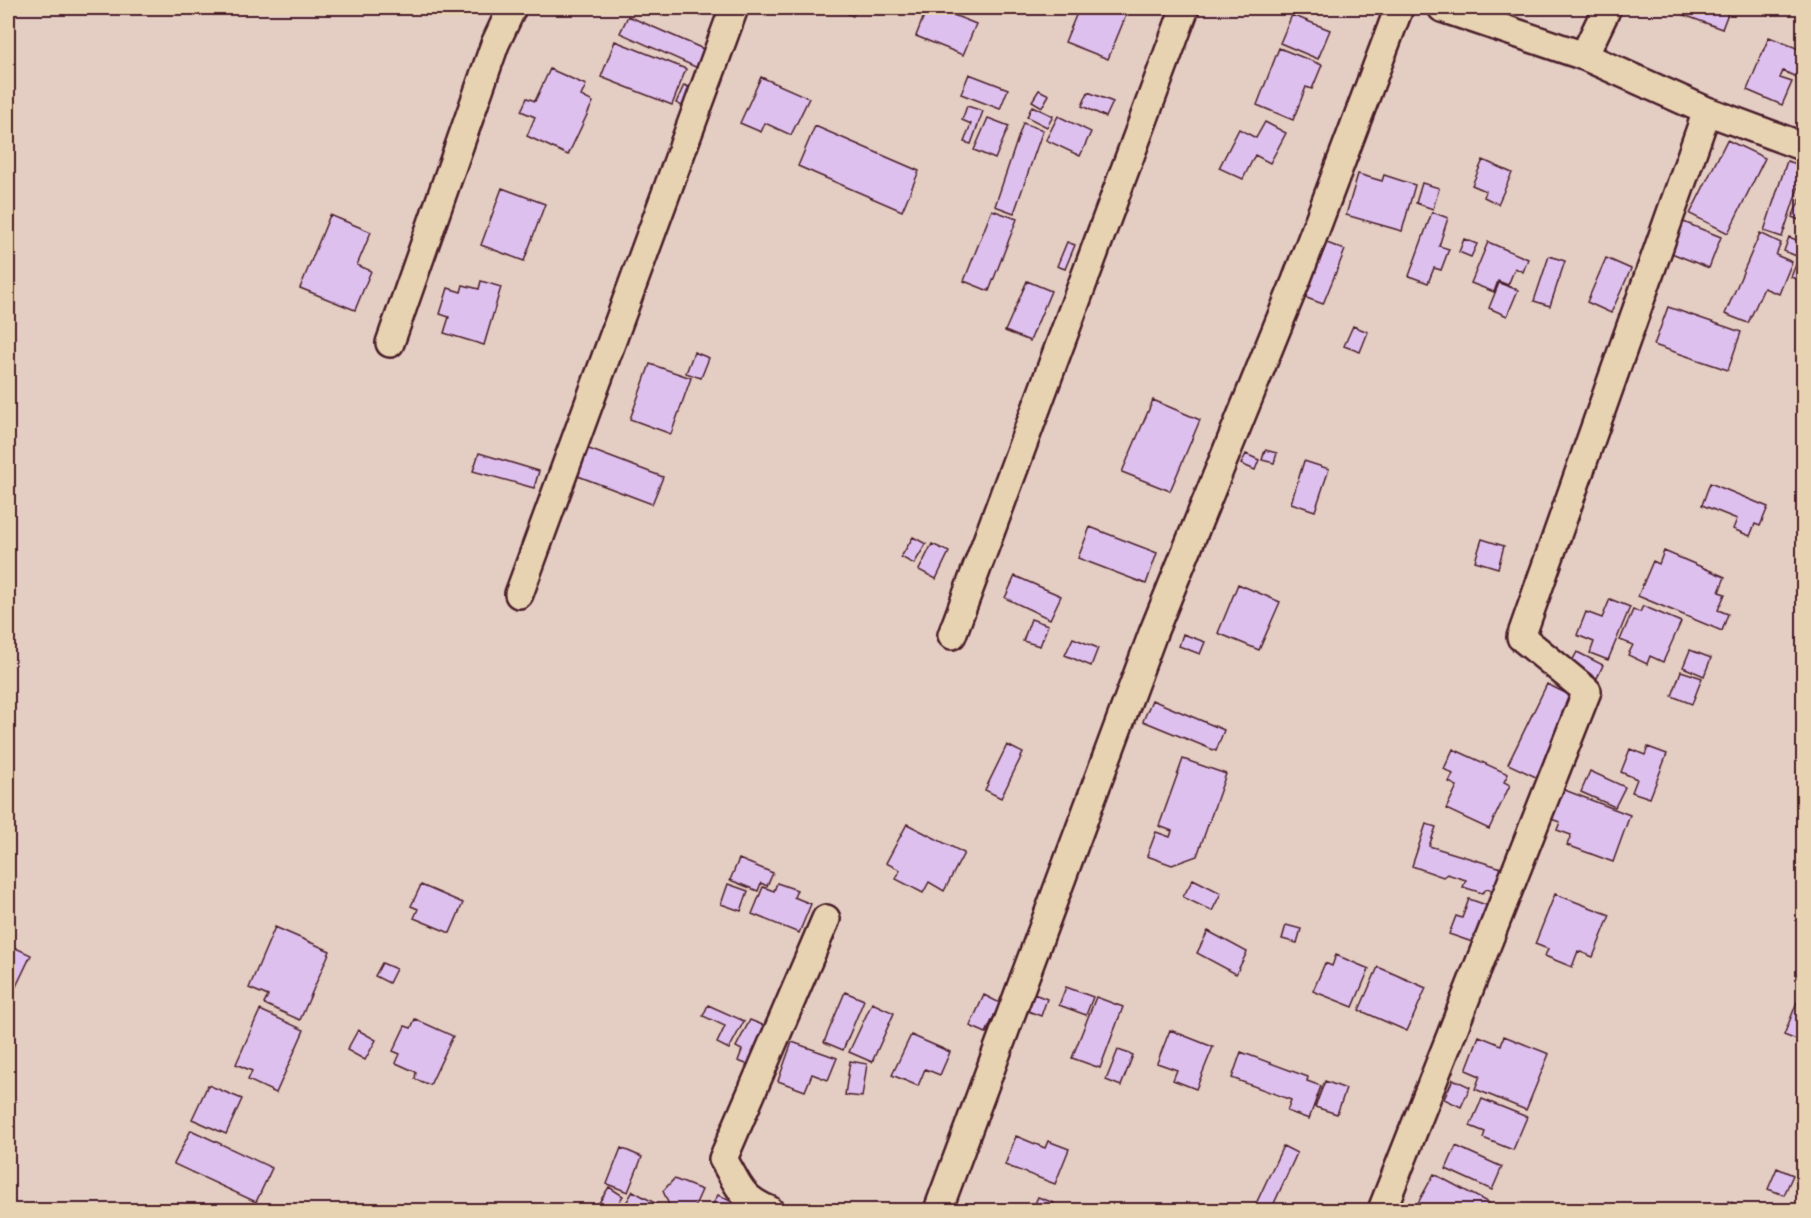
<svg xmlns="http://www.w3.org/2000/svg" width="1811" height="1218" viewBox="0 0 1811 1218" font-family="Pangolin,sans-serif">
  <style>
    .building { fill: #dec0ee; stroke: #4a1f2b; stroke-width: 1.5 }
    .lines { fill: none; stroke-linecap: round; stroke-linejoin: round }
    .street-casing { stroke: #4a1f2b; stroke-width: 32 }
    .street { stroke: #e7d2b1; stroke-width: 27 }
  </style>
  <rect width="100%" height="100%" fill="#e4cdc3"/>
  <filter id="ink" filterUnits="userSpaceOnUse"><feTurbulence type="fractalNoise" baseFrequency=".0167" numOctaves="2"/><feDisplacementMap in="SourceGraphic" scale="12" xChannelSelector="R" yChannelSelector="G"/><feConvolveMatrix kernelMatrix="1 2 1 2 8 2 1 2 1" color-interpolation-filters="sRGB"/></filter>
  <g filter="url(#ink)">
    <!-- building -->
    <path class="building" d="M846,8H857L853,16L844,12Z
      M927,8H936L976,24L963,55L916,36Z
      M1079,8H1129L1108,59L1065,42Z
      M1686,8H1730L1722,29L1684,15Z
      M1292,15L1330,30L1318,59L1280,43Z
      M628,16L708,51L700,69L620,33Z
      M1769,37L1804,51V80L1783,71L1780,78L1792,82L1782,105L1747,90Z
      M615,41L686,69L672,105L601,77Z
      M1279,48L1322,65L1312,89L1306,87L1293,120L1257,105Z
      M550,69L586,85L581,96L593,102L568,155L527,136L535,117L521,111L527,98L535,101Z
      M969,74L1008,89L1000,109L961,94Z
      M761,77L809,98L791,135L765,123L761,132L740,123Z
      M684,85L696,91L688,109L676,103Z
      M1039,90L1049,95L1042,107L1032,101Z
      M1088,92L1113,102L1106,117L1082,106Z
      M967,106L983,111L971,144L964,142L971,124L962,120Z
      M1032,106L1053,116L1047,127L1027,117Z
      M1058,116L1091,132L1080,156L1046,140Z
      M988,118L1009,126L995,159L974,150Z
      M1265,122L1286,133L1270,163L1255,155L1243,179L1219,168L1239,129L1256,138Z
      M1023,123L1043,130L1014,213L995,206Z
      M815,126L919,171L902,211L798,166Z
      M1727,140L1765,158L1728,233L1690,214Z
      M1483,160L1512,173L1498,204L1484,197L1486,191L1472,185Z
      M1787,161L1804,166V170L1782,237L1764,231Z
      M1358,174L1382,181L1384,175L1415,185L1402,231L1346,215Z
      M1422,183L1439,188L1433,209L1416,203Z
      M502,188L545,204L524,261L481,245Z
      M1804,191V222L1792,217Z
      M992,210L1017,219L989,291L964,281Z
      M1432,212L1448,218L1439,246L1449,249L1441,270L1434,268L1428,283L1409,276Z
      M330,215L371,232L357,265L371,271L355,310L300,288Z
      M1681,221L1721,237L1709,268L1669,252Z
      M1760,233L1781,243L1776,255L1792,262L1779,294L1764,288L1748,323L1725,314Z
      M1789,237L1804,243V282L1791,277L1799,257L1784,251Z
      M1464,239L1477,244L1471,257L1459,252Z
      M1067,242L1075,245L1065,269L1057,266Z
      M1488,242L1528,259L1523,272L1515,268L1508,285L1498,281L1494,292L1471,283Z
      M1327,243L1345,250L1323,304L1304,297Z
      M1549,256L1565,261L1550,306L1534,301Z
      M1606,258L1631,269L1611,313L1587,302Z
      M481,281L501,287L484,345L444,333L449,317L440,314L448,288L461,292L463,285L479,289Z
      M1027,281L1051,291L1030,341L1005,331Z
      M1499,283L1518,290L1507,316L1489,308Z
      M1668,307L1741,332L1728,370L1654,345Z
      M1353,326L1368,332L1360,352L1344,346Z
      M694,352L709,358L701,378L686,373Z
      M650,364L691,378L671,434L630,419Z
      M1153,400L1200,420L1170,491L1122,472Z
      M581,446L663,477L652,504L570,473Z
      M1265,450L1277,453L1274,463L1262,460Z
      M479,453L539,471L534,488L473,471Z
      M1246,454L1259,460L1255,470L1241,464Z
      M1304,461L1329,469L1315,511L1291,503Z
      M1710,483L1768,507L1760,526L1755,524L1750,536L1733,529L1737,519L1702,505Z
      M1090,527L1157,553L1146,584L1078,558Z
      M913,537L926,544L914,564L901,557Z
      M1482,539L1504,546L1498,568L1475,561Z
      M932,544L949,552L936,579L919,570Z
      M1664,551L1725,577L1719,592L1725,594L1718,610L1728,614L1722,631L1638,596L1653,561L1659,564Z
      M1015,576L1061,596L1050,619L1005,598Z
      M1238,584L1280,602L1259,650L1218,633Z
      M1610,599L1630,607L1608,660L1590,653L1594,642L1577,635L1586,612L1602,618Z
      M1643,606L1681,622L1663,662L1650,656L1647,664L1628,655L1633,645L1620,640L1633,610L1640,612Z
      M1031,619L1048,625L1040,646L1023,641Z
      M1183,634L1205,642L1200,654L1179,646Z
      M1073,638L1098,648L1091,666L1065,655Z
      M1690,650L1711,658L1704,676L1683,667Z
      M1577,652L1603,665L1597,678L1570,665Z
      M1681,671L1702,678L1692,704L1672,696Z
      M1547,684L1576,698L1538,778L1508,764Z
      M1152,700L1224,730L1216,751L1143,721Z
      M1007,745L1023,753L1001,798L985,790Z
      M1648,747L1667,754L1650,798L1632,792L1637,779L1621,772L1630,749L1645,755Z
      M1453,749L1508,774L1504,782L1510,785L1489,829L1446,809L1457,786L1449,782L1453,774L1444,769Z
      M1183,759L1226,774L1197,856L1172,865L1147,856L1156,832L1170,837L1172,831L1159,826Z
      M1590,771L1625,787L1615,807L1581,792Z
      M1562,789L1630,815L1613,862L1567,845L1571,835L1557,830L1560,822L1551,819Z
      M907,824L964,853L944,891L929,882L923,893L896,879L900,870L886,863Z
      M1426,824L1436,827L1429,846L1505,869L1496,892L1487,889L1482,893L1463,887L1466,880L1447,874L1443,877L1412,866Z
      M739,859L773,873L767,886L761,883L758,891L730,880Z
      M1193,879L1221,893L1212,911L1183,897Z
      M777,883L797,890L794,897L811,904L799,933L752,914L763,887L774,891Z
      M728,884L748,891L741,911L721,904Z
      M421,885L463,903L450,933L414,918L418,909L411,906Z
      M1555,894L1610,915L1593,957L1578,951L1572,967L1545,956L1548,949L1535,944Z
      M1469,899L1492,907L1478,944L1449,934L1456,916L1462,918Z
      M1286,925L1301,929L1297,943L1282,939Z
      M275,927L330,951L300,1020L264,1004L268,996L249,988Z
      M1208,931L1247,952L1236,974L1197,953Z
      M9,945L31,955L11,997L8,995Z
      M1336,955L1369,969L1353,1007L1313,991L1325,963L1332,966Z
      M382,963L396,969L389,983L375,976Z
      M1378,967L1426,988L1407,1031L1359,1010Z
      M1066,987L1093,997L1086,1015L1059,1005Z
      M845,992L864,1000L843,1050L824,1042Z
      M1034,994L1047,999L1041,1016L1028,1011Z
      M984,995L1000,1003L986,1033L970,1026Z
      M1096,997L1123,1007L1100,1068L1072,1058Z
      M1797,1002L1804,1005V1043L1784,1035Z
      M872,1003L894,1013L872,1062L849,1052Z
      M708,1005L744,1021L729,1049L717,1043L725,1026L703,1016Z
      M260,1010L304,1030L276,1093L248,1080L252,1071L236,1064Z
      M415,1019L453,1036L430,1085L415,1079L416,1072L396,1063L400,1054L393,1051L405,1026L411,1028Z
      M750,1020L765,1026L749,1065L738,1061L742,1050L736,1047Z
      M358,1030L376,1040L365,1060L347,1050Z
      M1170,1030L1213,1047L1196,1089L1173,1080L1177,1070L1157,1063Z
      M911,1035L950,1052L940,1075L925,1069L918,1086L892,1075Z
      M1479,1036L1501,1045L1504,1036L1549,1054L1526,1110L1475,1089L1480,1076L1466,1070Z
      M792,1042L837,1058L828,1080L812,1074L805,1091L778,1081Z
      M1118,1050L1133,1055L1121,1086L1106,1080Z
      M1241,1052L1308,1077L1307,1081L1321,1086L1309,1119L1287,1111L1291,1100L1232,1078Z
      M850,1061L867,1064L862,1097L845,1095Z
      M1453,1079L1470,1087L1461,1107L1444,1099Z
      M1325,1081L1346,1089L1337,1114L1315,1107Z
      M208,1085L242,1099L226,1134L192,1119Z
      M1482,1099L1527,1117L1513,1150L1483,1138L1485,1132L1470,1126Z
      M191,1130L272,1168L256,1202L174,1164Z
      M1016,1136L1045,1148L1048,1141L1069,1149L1055,1184L1005,1165Z
      M1283,1146L1297,1153L1271,1210H1253Z
      M1456,1146L1502,1167L1492,1190L1446,1169Z
      M621,1148L642,1157L628,1192L607,1184Z
      M1777,1168L1793,1175L1784,1195L1768,1189Z
      M1434,1174L1489,1203L1485,1210H1414Z
      M674,1179L702,1190L693,1210H666L669,1205L663,1191Z
      M609,1187L623,1196L614,1210H597L595,1209Z
      M633,1191L662,1207L660,1210H622Z
      M718,1195L749,1210H710Z
      M1038,1197L1054,1203L1051,1210H1032Z
      M1728,1201L1752,1210H1725Z"/>
    <g class="lines">
      <defs>
        <path id="street" d="M1442,8L1584,56L1707,111L1804,147
          M1584,56L1607,8
          M390,343L495,44L512,8
          M519,594L734,8
          M952,635L1185,8
          M769,1210C739,1197 739,1185 723,1159L826,919
          M938,1210L1153,633L1296,281L1399,8
          M1382,1210L1587,691L1521,637L1707,111"/>
      </defs>
      <!-- street casing -->
      <use href="#street" class="street-casing"/>
      <!-- street -->
      <use href="#street" class="street"/>
    </g>
  </g>
  <!-- margin -->
  <rect width="1811" height="1218" fill="none" stroke="#e7d2b1" stroke-width="30"/>
  <rect x="15" y="15" width="1781" height="1188" fill="none" stroke="#4a1f2b" stroke-width="2" filter="url(#ink)"/>
</svg>
